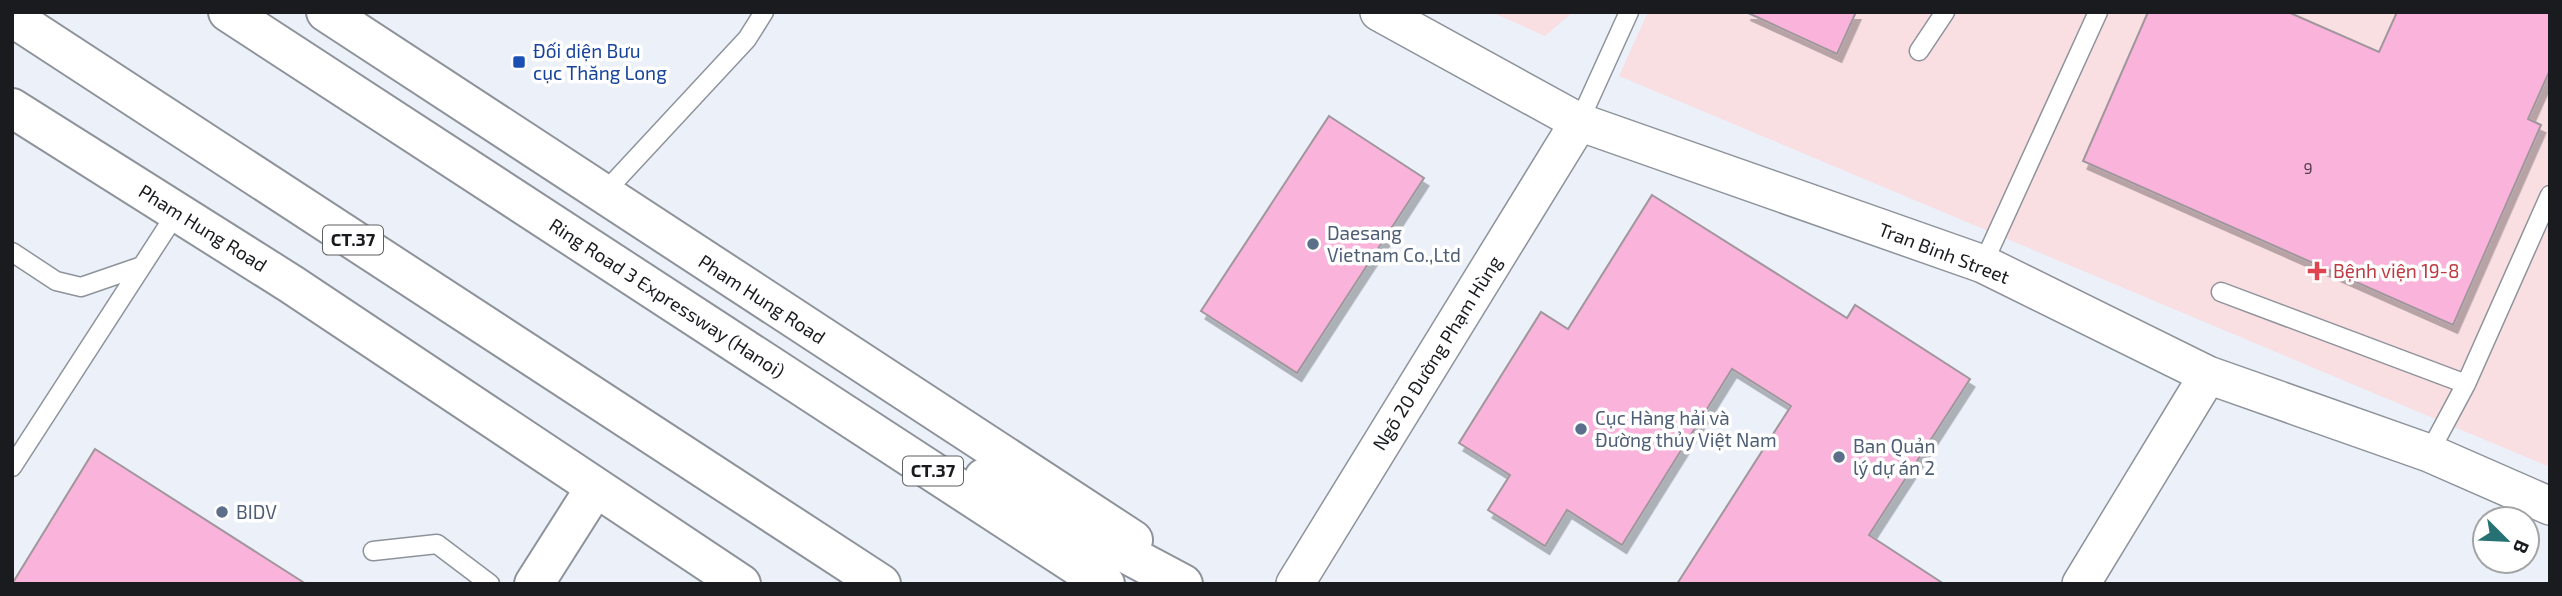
<svg xmlns="http://www.w3.org/2000/svg" width="2562" height="596" viewBox="0 0 2562 596" font-family="'Exo 2',sans-serif">
  <style>
    .medical { fill: #f9dee2 }
    .building { fill: #fab3db; stroke: #a0979c; stroke-width: 2; filter: url(#shadow) }
    .lines { fill: none; stroke-linecap: round; stroke-linejoin: round }
    .lane-casing { stroke: #8e939b; stroke-width: 21 }
    .street-casing { stroke: #8e939b; stroke-width: 40 }
    .secondary-casing { stroke: #8e939b; stroke-width: 42 }
    .primary-casing { stroke: #8e939b; stroke-width: 42 }
    .highway-casing { stroke: #8e939b; stroke-width: 42 }
    .lane { stroke: #fff; stroke-width: 18 }
    .street { stroke: #fff; stroke-width: 37 }
    .secondary { stroke: #fff; stroke-width: 38 }
    .primary { stroke: #fff; stroke-width: 38 }
    .highway { stroke: #fff; stroke-width: 38 }
    .transit-dot { fill: #1a4fb4; stroke: #fff; stroke-width: 2.5 }
    .service-dot { fill: #5c6f8a; stroke: #fff; stroke-width: 2.5 }
    .health-dot { fill: #e0444e; stroke: #fff; stroke-width: 2.5 }
    .labels { text-anchor: middle; stroke-width: 7; stroke-linejoin: round; paint-order: stroke }
    .number-label { font-size: 16px; fill: #51414d }
    .shield { fill: #fff; stroke: #5e5f62; stroke-width: 2 }
    .shield-label { font-size: 18px; font-weight: bold; fill: #191b1e }
    .transit-label { font-size: 19px; fill: #164399; stroke: #fff; text-anchor: start }
    .street-label { font-size: 19px; fill: #191b1e; stroke: #fff }
    .service-label { font-size: 19px; fill: #4e5e75; stroke: #fff; text-anchor: start }
    .health-label { font-size: 19px; fill: #be3a42; stroke: #fff; text-anchor: start }
  </style>
  <defs>
    <filter id="shadow"><feDropShadow dx="4.5" dy="8" stdDeviation="0" flood-color="#0004"/></filter>
  </defs>
  <rect width="100%" height="100%" fill="#ebf0f9"/>
  <!-- medical -->
  <path class="medical" d="M1491,12H1573L1545,36Z
    M1648,12H2550V467L1619,76Z"/>
  <!-- building -->
  <path class="building" d="M1746,12H1856L1837,54Z
    M2148,12H2288L2379,52L2397,12H2550V70L2528,119L2541,125L2453,325L2083,161Z
    M1329,116L1424,178L1297,373L1201,311Z
    M1652,195L1847,318L1855,305L1970,379L1869,535L1944,584H1677L1791,406L1732,369L1622,545L1567,510L1545,546L1488,510L1510,475L1459,443L1541,312L1568,329Z
    M95,449L306,584H12Z"/>
  <g class="lines">
    <defs>
      <path id="lane" d="M1919,51L1945,12
        M1579,122L1629,12
        M603,194L747,39L764,12
        M12,252L56,281L81,287L142,266
        M1983,264L2098,12
        M2221,292L2466,384
        M2429,453L2466,384L2550,195
        M12,467L177,212
        M373,551L437,544L490,584"/>
      <path id="street" d="M1379,12L1579,122L1983,264L2208,375L2429,453L2550,506
        M1295,584L1579,122
        M2081,584L2208,375"/>
      <path id="secondary" d="M534,584L595,488"/>
      <path id="primary" d="M326,12L1133,540
        M12,108L291,284L741,584"/>
      <path id="highway" d="M228,12L1105,584
        M12,17L881,584
        M984,478L1183,584"/>
    </defs>
    <!-- lane casing -->
    <use href="#lane" class="lane-casing"/>
    <!-- street casing -->
    <use href="#street" class="street-casing"/>
    <!-- secondary casing -->
    <use href="#secondary" class="secondary-casing"/>
    <!-- primary casing -->
    <use href="#primary" class="primary-casing"/>
    <!-- highway casing -->
    <use href="#highway" class="highway-casing"/>
    <!-- lane -->
    <use href="#lane" class="lane"/>
    <!-- street -->
    <use href="#street" class="street"/>
    <!-- secondary -->
    <use href="#secondary" class="secondary"/>
    <!-- primary -->
    <use href="#primary" class="primary"/>
    <!-- highway -->
    <use href="#highway" class="highway"/>
  </g>
  <!-- markers -->
  <rect class="transit-dot" x="512" y="55" width="14" height="14" rx="3.5"/>
  <g class="service-dot">
    <circle cx="1313" cy="244" r="7"/>
    <circle cx="1581" cy="429" r="7"/>
    <circle cx="1839" cy="457" r="7"/>
    <circle cx="222" cy="512" r="7"/>
  </g>
  <path class="health-dot" d="M2313.5 260.5h7v7h7v7h-7v7h-7v-7h-7v-7h7z"/>
  <g class="labels">
    <!-- number labels -->
    <g class="number-label">
      <text x="2308" y="174">9</text>
    </g>
    <!-- shield labels -->
    <g class="shield">
      <rect x="323" y="225.5" width="60" height="29" rx="5"/>
      <rect x="903" y="456.5" width="60" height="29" rx="5"/>
    </g>
    <g class="shield-label">
      <text x="353" y="246">CT.37</text>
      <text x="933" y="477">CT.37</text>
    </g>
    <!-- transit labels -->
    <g class="transit-label">
      <text x="533" y="58">Đối diện Bưu<tspan x="533" dy="22">cục Thăng Long</tspan></text>
    </g>
    <!-- street labels -->
    <g class="street-label">
      <text transform="translate(203 228) rotate(32)" y="7">Pham Hung Road</text>
      <text transform="translate(1944 253) rotate(21)" y="7">Tran Binh Street</text>
      <text transform="translate(667 298) rotate(33)" y="7">Ring Road 3 Expressway (Hanoi)</text>
      <text transform="translate(762 299) rotate(33)" y="7">Pham Hung Road</text>
      <text transform="translate(1437 353) rotate(-58)" y="7">Ngõ 20 Đường Phạm Hùng</text>
    </g>
    <!-- service labels -->
    <g class="service-label">
      <text x="1327" y="240">Daesang<tspan x="1327" dy="22">Vietnam Co.,Ltd</tspan></text>
      <text x="1595" y="425">Cục Hàng hải và<tspan x="1595" dy="22">Đường thủy Việt Nam</tspan></text>
      <text x="1853" y="453">Ban Quản<tspan x="1853" dy="22">lý dự án 2</tspan></text>
      <text x="236" y="519">BIDV</text>
    </g>
    <!-- health labels -->
    <g class="health-label">
      <text x="2333" y="278">Bệnh viện 19-8</text>
    </g>
  </g>
  <!-- border -->
  <rect width="2562" height="596" fill="none" stroke="#191b1e" stroke-width="28"/>
  <!-- north arrow -->
  <g transform="translate(2506 540) rotate(114)"><circle r="33" fill="#ffffff" stroke="#a3a4a5" stroke-width="2"/>
  <path d="M0-5L12 26L0 18L-12 26Z" fill="#267174"/>
  <text y="-10" font-size="19" font-weight="bold" text-anchor="middle" fill="#191b1e">B</text>
  </g>
</svg>
